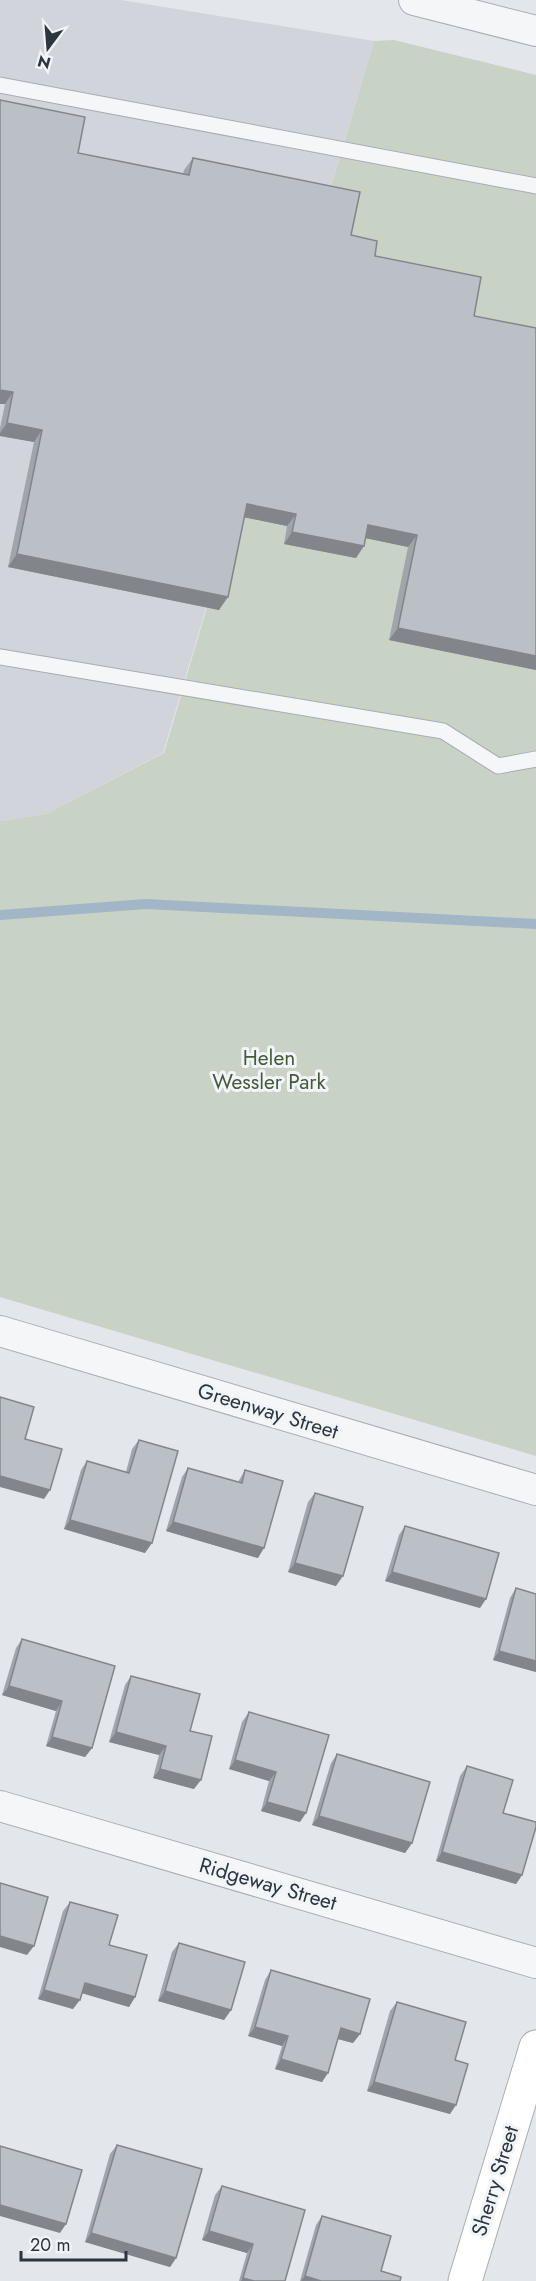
<svg xmlns="http://www.w3.org/2000/svg" width="536" height="2281" viewBox="0 0 536 2281" font-family="Jost,sans-serif">
  <style>
    .built { fill: #d1d5db }
    .green { fill: #c9d3c5 }
    .lines { fill: none; stroke-linecap: round; stroke-linejoin: round }
    .stream { stroke: #a1b6c6; stroke-width: 10 }
    .lane-casing { stroke: #a8adb4; stroke-width: 17 }
    .street-casing { stroke: #a8adb4; stroke-width: 32 }
    .secondary-casing { stroke: #a8adb4; stroke-width: 35 }
    .lane { stroke: #f5f6f8; stroke-width: 15 }
    .street { stroke: #f5f6f8; stroke-width: 30 }
    .secondary { stroke: #fff; stroke-width: 33 }
    .wall { fill: #a0a5aa }
    .shaded-wall { fill: #82868b }
    .building { fill: #bac0c6; stroke: #82868b; stroke-width: 1.5 }
    .labels { text-anchor: middle; stroke-width: 6; stroke-linejoin: round; paint-order: stroke }
    .park-label { font-size: 21px; fill: #435b3b; stroke: #f2f5f7 }
    .street-label { font-size: 21px; fill: #2c3540; stroke: #f2f5f7 }
  </style>
  <rect width="100%" height="100%" fill="#e3e6ea"/>
  <!-- built -->
  <path class="built" d="M0,0H121L374,41L163,753L46,814L0,821Z"/>
  <!-- green -->
  <path class="green" d="M394,40L536,75V1456L0,1297V821L46,814L164,753L374,41Z"/>
  <g class="lines">
    <!-- stream -->
    <path class="stream" d="M0,915L146,904L536,924"/>
    <defs>
      <path id="lane" d="M0,85L536,186
        M0,657L443,731L498,766L536,759"/>
      <path id="street" d="M414,0L536,31
        M0,1331L536,1490
        M0,1806L536,1963"/>
      <path id="secondary" d="M465,2281L536,2047"/>
    </defs>
    <!-- lane casing -->
    <use href="#lane" class="lane-casing"/>
    <!-- street casing -->
    <use href="#street" class="street-casing"/>
    <!-- secondary casing -->
    <use href="#secondary" class="secondary-casing"/>
    <!-- lane -->
    <use href="#lane" class="lane"/>
    <!-- street -->
    <use href="#street" class="street"/>
    <!-- secondary -->
    <use href="#secondary" class="secondary"/>
  </g>
  <!-- wall -->
  <path class="wall" d="M0,100L78,153L183,174L184,170L193,158L351,235L375,256L474,316L536,670L389,640L408,547L366,538L356,558L284,544L287,526L244,517L219,610L8,567L34,442L0,436V428L5,404H0Z
    M139,1440L145,1553L64,1529L81,1470L87,1461L126,1472L132,1449Z
    M188,1468L238,1482L245,1470L258,1558L166,1531L182,1477Z
    M315,1493L336,1586L288,1572L308,1502Z
    M405,1526L480,1608L385,1581L399,1535Z
    M516,1588L536,1672L493,1660L510,1598Z
    M22,1639L92,1748L85,1757L46,1746L56,1711L2,1695L16,1648Z
    M131,1676L190,1731L194,1789L153,1778L159,1755L109,1742L125,1685Z
    M249,1712L300,1822L261,1811L269,1781L229,1769L242,1722Z
    M337,1754L412,1843L405,1853L312,1825L331,1763Z
    M467,1766L503,1813L522,1875L516,1884L436,1861L460,1776Z
    M70,1902L109,1945L135,1997L129,2007L82,1993L73,2009L38,1999L63,1911Z
    M179,1943L231,2010L224,2020L158,2001L172,1952Z
    M271,1970L360,2034L353,2043L338,2039L322,2082L275,2069L282,2046L248,2036L265,1980Z
    M397,2002L455,2060L450,2114L367,2091L390,2011Z
    M117,2145L176,2258L170,2267L85,2242L110,2154Z
    M222,2186L285,2281H239L247,2253L202,2240L215,2195Z
    M322,2216L381,2271L400,2281H300L316,2225Z"/>
  <!-- shaded-wall -->
  <path class="shaded-wall" d="M0,390L13,392L5,404H0Z
    M7,423L42,430L34,442L0,436V433Z
    M247,504L296,514L287,526L238,516Z
    M368,525L417,535L408,547L360,537Z
    M292,532L364,546L356,558L284,544Z
    M17,554L228,597L219,610L8,567Z
    M398,628L536,656V670L389,640Z
    M0,1476L50,1490L44,1499L0,1487Z
    M70,1520L152,1543L145,1553L64,1529Z
    M173,1522L264,1548L258,1558L166,1531Z
    M295,1563L343,1576L336,1586L288,1572Z
    M392,1572L486,1599L480,1608L385,1581Z
    M499,1651L536,1661V1672L493,1660Z
    M9,1686L62,1701L56,1711L2,1695Z
    M116,1732L166,1746L159,1755L109,1742Z
    M52,1737L92,1748L85,1757L46,1746Z
    M235,1760L276,1772L269,1781L229,1769Z
    M160,1769L201,1780L194,1789L153,1778Z
    M267,1802L306,1813L300,1822L261,1811Z
    M319,1816L412,1843L405,1853L312,1825Z
    M442,1852L522,1875L516,1884L436,1861Z
    M0,1936L34,1946L27,1955L0,1947Z
    M85,1983L135,1997L129,2007L78,1992Z
    M44,1990L80,2000L73,2009L38,1999Z
    M165,1991L231,2010L224,2020L158,2001Z
    M255,2027L288,2036L282,2046L248,2036Z
    M341,2028L360,2034L353,2043L334,2038Z
    M281,2059L328,2073L322,2082L275,2069Z
    M374,2082L456,2105L450,2114L367,2091Z
    M0,2205L66,2224L60,2233L0,2216Z
    M209,2231L253,2244L247,2253L202,2240Z
    M91,2233L176,2258L170,2267L85,2242Z
    M305,2276L321,2281H301Z
    M243,2278L254,2281H241Z"/>
  <!-- building -->
  <path class="building" d="M0,100L85,117L78,153L189,175L193,158L360,192L351,235L377,241L375,256L481,277L474,316L536,328V656L398,628L417,535L368,525L364,546L292,532L296,514L247,504L228,597L17,554L42,430L7,423L13,392L0,390Z
    M0,1397L34,1407L25,1439L62,1449L50,1490L0,1476Z
    M139,1440L178,1451L152,1543L70,1520L87,1461L129,1473Z
    M188,1468L242,1483L245,1470L283,1481L264,1548L173,1522Z
    M315,1493L363,1507L343,1576L295,1563Z
    M405,1526L499,1553L486,1599L392,1572Z
    M516,1588L536,1594V1661L499,1651Z
    M22,1639L115,1666L92,1748L52,1737L62,1701L9,1686Z
    M131,1676L200,1694L190,1731L212,1736L201,1780L160,1769L166,1746L116,1732Z
    M249,1712L329,1735L306,1813L267,1802L276,1772L235,1760Z
    M337,1754L430,1782L412,1843L319,1816Z
    M467,1766L513,1780L503,1813L536,1822V1827L522,1875L442,1852Z
    M0,1883L48,1897L34,1946L0,1936Z
    M70,1902L118,1915L109,1945L147,1955L135,1997L85,1983L80,2000L44,1990Z
    M179,1943L245,1962L231,2010L165,1991Z
    M271,1970L370,1999L360,2034L341,2028L328,2073L281,2059L288,2036L255,2027Z
    M397,2002L466,2022L455,2060L468,2064L456,2105L374,2082Z
    M117,2145L202,2169L176,2258L91,2233Z
    M0,2146L82,2170L66,2224L0,2205Z
    M222,2186L305,2210L285,2281H254L243,2278L253,2244L209,2231Z
    M322,2216L391,2236L381,2271L401,2277L400,2281H321L305,2276Z"/>
  <g class="labels">
    <!-- park labels -->
    <g class="park-label">
      <text x="269" y="1065">Helen<tspan x="269" dy="24">Wessler Park</tspan></text>
    </g>
    <!-- street labels -->
    <g class="street-label">
      <text transform="translate(268 1411) rotate(17)" y="7">Greenway Street</text>
      <text transform="translate(268 1884) rotate(16)" y="7">Ridgeway Street</text>
      <text transform="translate(495 2181) rotate(-73)" y="7">Sherry Street</text>
    </g>
  </g>
  <!-- north arrow -->
  <g transform="translate(48 48) rotate(196)" stroke="#f2f5f7" stroke-width="4.5" paint-order="stroke">
  <path d="M0-4.5L10 22L0 15L-10 22Z" fill="#2c3540"/>
  <text y="-9" font-size="16" font-weight="bold" text-anchor="middle" fill="#2c3540">N</text>
  </g>
  <!-- scale -->
  <path d="M21 2251v9h105v-9" fill="none" stroke="#2c3540" stroke-width="3"/>
  <text x="30" y="2251" font-size="18" fill="#2c3540" stroke="#f2f5f7" stroke-width="4.5" paint-order="stroke">20 m</text>
</svg>
